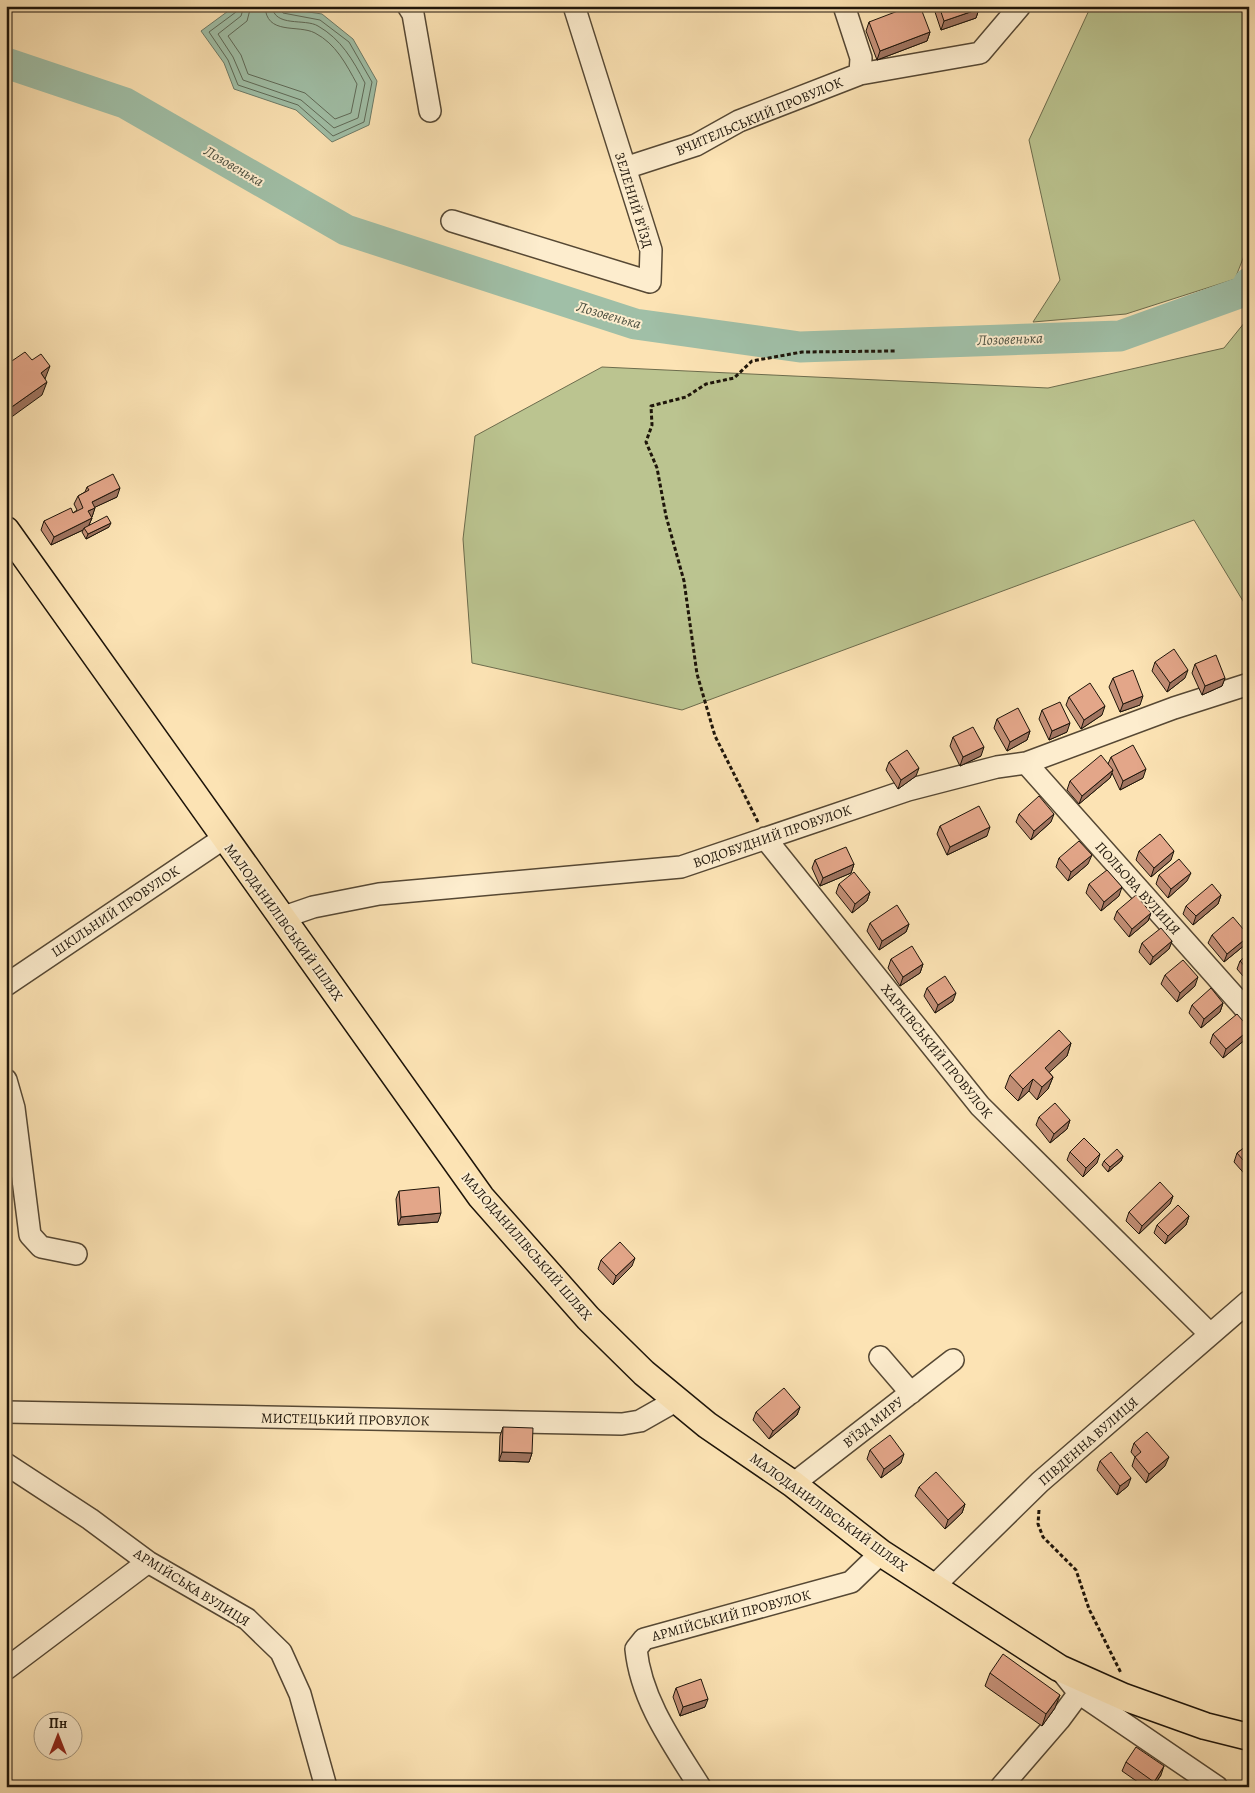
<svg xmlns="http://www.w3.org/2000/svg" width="1255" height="1793" viewBox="0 0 1255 1793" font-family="Alegreya,serif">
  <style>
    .green { fill: #bbc490; stroke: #6c6c4d }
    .water { fill: #a0bfa7; stroke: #6c7b68 }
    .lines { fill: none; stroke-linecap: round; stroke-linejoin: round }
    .shore { stroke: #5f6a58; stroke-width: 1 }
    .river { stroke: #a0bfa7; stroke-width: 31 }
    .minor-casing { stroke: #564834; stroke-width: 24 }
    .major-casing { stroke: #1e150a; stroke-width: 29 }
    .path { stroke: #1e150a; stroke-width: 3; stroke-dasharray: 4 2.5; stroke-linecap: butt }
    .minor { stroke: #fdedce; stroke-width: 21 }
    .major { stroke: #fce3b4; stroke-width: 26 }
    .wall { fill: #c38f76; stroke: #1e150a }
    .shaded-wall { fill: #9f7460; stroke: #1e150a }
    .building { fill: #e3a689; stroke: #1e150a }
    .labels { text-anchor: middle; stroke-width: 4; stroke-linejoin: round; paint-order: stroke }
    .street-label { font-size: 14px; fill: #1e150a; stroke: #fdedce }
    .water-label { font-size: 15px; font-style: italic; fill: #4c5041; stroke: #fdedce }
  </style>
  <rect width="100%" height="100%" fill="#fce3b4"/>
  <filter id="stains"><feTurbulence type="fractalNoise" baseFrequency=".004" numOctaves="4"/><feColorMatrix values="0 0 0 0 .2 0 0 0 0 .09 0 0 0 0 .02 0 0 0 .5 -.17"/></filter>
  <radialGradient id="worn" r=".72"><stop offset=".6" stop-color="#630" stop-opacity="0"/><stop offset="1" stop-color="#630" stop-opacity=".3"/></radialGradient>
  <!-- green -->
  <path class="green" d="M1091,6H1249V243L1235,279L1126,314L1033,322L1060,280L1029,140Z
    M1249,317V604L1246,606L1194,520L682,710L472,663L463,539L475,436L602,367L1048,388L1224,348Z"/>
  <!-- water -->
  <path class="water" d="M235,6H269L322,14L353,39L377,81L369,125L332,142L296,110L234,89L224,63L201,31Z"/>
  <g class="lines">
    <!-- shore -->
    <path class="shore" d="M238,6L236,12L209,32L228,60L238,85L298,105L333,136L364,122L372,82L349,42L320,20L283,13L279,6
      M244,6L241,16L218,34L233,57L243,80L301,100L334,128L358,118L365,83C353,60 341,39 318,26C305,18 274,28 272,6
      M251,6L247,21L228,36L241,55L248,74L305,93L335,119L351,113L357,84C346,64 336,44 315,33C298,24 266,36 265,6"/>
    <!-- river -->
    <path class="river" d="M6,63L125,103L346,230L635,324L800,347L1120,336L1245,291L1249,283"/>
    <defs>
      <path id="minor" d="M408,6L413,14L430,111
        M844,6L861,58L860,74
        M625,168L696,145L739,121L860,74L980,53L1020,6
        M452,221L650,282L651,250L574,6
        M1026,763L1249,1013
        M765,838L980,1106L1210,1334
        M281,918L313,907L379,894L681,867L908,790L997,767L1026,763L1174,708L1249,684
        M6,985L224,838
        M6,1080L14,1108L30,1235L41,1247L76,1254
        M880,1357L911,1393
        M6,1412L622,1424L640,1421L677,1400
        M6,1464L90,1519L148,1562L247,1619L281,1652L300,1694L326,1787
        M793,1484L953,1360
        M933,1587L1040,1482L1249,1301
        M1059,1668L1079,1693L1217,1787
        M6,1669L148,1562
        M700,1787C673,1744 641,1700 636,1649L644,1639L851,1582L881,1553
        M1001,1787L1059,1720L1079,1693"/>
      <path id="major" d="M6,530L481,1197L588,1318L644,1373L707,1425L793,1484L881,1553L1059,1668L1124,1697L1205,1726L1249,1737"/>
    </defs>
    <!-- minor casing -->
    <use href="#minor" class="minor-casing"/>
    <!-- major casing -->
    <use href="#major" class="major-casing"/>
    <!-- path -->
    <path class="path" d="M758,822L715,736L697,674L684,581L666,516L657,468L646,442L652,425L651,406L686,397L706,384L734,378L752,361L802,352L895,351
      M1039,1510L1038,1524L1043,1537L1076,1570L1089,1609L1121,1673"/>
    <!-- minor -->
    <use href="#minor" class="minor"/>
    <!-- major -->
    <use href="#major" class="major"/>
  </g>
  <!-- wall -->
  <path class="wall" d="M933,6H978L979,9L976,18L941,30Z
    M869,22L930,32L927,41L877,60L866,31Z
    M87,487L117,497L95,507L92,517H91L92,518L89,525L109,527L86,539L82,532L83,530L51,545L41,530L44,521L73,513L77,510L74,504L78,496L85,492Z
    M1155,662L1185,678L1167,692L1152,671Z
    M1195,664L1225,678L1222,686L1202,695L1192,673Z
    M1113,678L1140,705L1120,712L1109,687Z
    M1069,697L1102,715L1081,729L1066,705Z
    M1042,710L1067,732L1049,740L1039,719Z
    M997,719L1030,731L1027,740L1007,751L994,728Z
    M953,737L981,756L960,766L950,746Z
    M1111,757L1143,778L1120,790L1112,773L1110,778L1079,804L1067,790L1070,781L1108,764Z
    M889,762L916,776L898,789L886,770Z
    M1019,814L1051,822L1031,840L1016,822Z
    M940,826L987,836L947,855L937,834Z
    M1139,851L1171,860L1151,877L1136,860Z
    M1059,858L1088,864L1068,881L1056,867Z
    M815,860L854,864L851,873L820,886L812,868Z
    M1159,875L1187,881L1168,898L1156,884Z
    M839,884L870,892L867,901L852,913L836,893Z
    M1089,884L1119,896L1101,911L1086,893Z
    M1221,895L1218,904L1193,925L1183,914L1186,906Z
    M1117,911L1151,913L1148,921L1129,937L1114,919Z
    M870,923L909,924L906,932L879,950L867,931Z
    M1212,935L1249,936L1246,944L1224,962L1208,943Z
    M1172,941L1169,949L1150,965L1139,952L1142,943Z
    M1249,953V983L1237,969L1240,961Z
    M891,959L923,964L920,973L900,986L888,968Z
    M1165,975L1195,986L1177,1002L1161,984Z
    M927,988L953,1001L935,1013L924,996Z
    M1223,1003L1220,1012L1201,1028L1189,1013L1192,1005Z
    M1213,1034L1247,1038L1223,1058L1210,1043Z
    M1071,1043L1067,1056L1049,1072L1053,1077L1048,1089L1037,1100L1029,1091L1018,1101L1005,1088L1010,1075Z
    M1039,1117L1070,1120L1067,1129L1050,1143L1036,1125Z
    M1249,1144V1179L1234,1162L1237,1153Z
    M1070,1152L1097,1163L1083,1177L1067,1160Z
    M1123,1156L1121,1161L1108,1172L1102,1165L1104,1161Z
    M399,1191L438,1222L398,1225L396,1199Z
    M1173,1196L1170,1204L1139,1234L1126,1221L1129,1212Z
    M1189,1216L1186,1225L1165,1244L1154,1233L1157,1225Z
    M601,1260L632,1266L613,1285L598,1269Z
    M800,1407L797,1415L769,1439L753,1420L756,1412Z
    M503,1427L532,1453L529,1462L499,1461L500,1436Z
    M1134,1443L1165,1466L1146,1483L1132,1466L1135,1457L1131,1452Z
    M870,1450L901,1463L881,1478L867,1459Z
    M1100,1461L1128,1486L1117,1495L1097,1470Z
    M919,1487L965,1504L962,1513L945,1529L915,1496Z
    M990,1673L1055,1708L1042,1726L985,1686Z
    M676,1688L705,1707L680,1716L673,1697Z
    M1126,1762L1161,1775L1153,1787H1145L1122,1771Z"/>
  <!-- shaded-wall -->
  <path class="shaded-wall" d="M979,9L976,18L941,30L944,21Z
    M930,32L927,41L877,60L880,51Z
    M10,347L6,357V349Z
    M50,366L45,379L41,373Z
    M47,382L42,395L6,421V411Z
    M120,488L117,497L89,510L92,502Z
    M95,508L92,517L85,520L88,511Z
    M92,518L88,527L84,528L83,530L51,545L54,537Z
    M111,523L109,527L86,539L88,534Z
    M1188,670L1185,678L1167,692L1170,683Z
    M1225,678L1222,686L1202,695L1205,686Z
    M1143,696L1140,705L1120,712L1123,704Z
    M1105,706L1102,715L1081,729L1084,720Z
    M1070,723L1067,732L1049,740L1052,731Z
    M1030,731L1027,740L1007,751L1010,742Z
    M984,747L981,756L960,766L963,757Z
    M919,768L916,776L898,789L901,780Z
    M1146,769L1143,778L1120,790L1123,781Z
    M1113,770L1110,778L1079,804L1082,796Z
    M1054,814L1051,822L1031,840L1034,831Z
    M990,827L987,836L947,855L950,847Z
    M1174,851L1171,860L1151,877L1154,868Z
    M1092,855L1088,864L1068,881L1071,872Z
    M854,864L851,873L820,886L823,878Z
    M1191,873L1187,881L1168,898L1171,889Z
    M1122,887L1119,896L1101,911L1104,902Z
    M870,892L867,901L852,913L855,904Z
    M1221,895L1218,904L1193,925L1196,916Z
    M1151,913L1148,921L1129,937L1132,929Z
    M909,924L906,932L879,950L882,941Z
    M1249,936L1246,944L1224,962L1227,954Z
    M1172,941L1169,949L1150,965L1153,957Z
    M923,964L920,973L900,986L903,977Z
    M1198,977L1195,986L1177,1002L1180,993Z
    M956,993L953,1001L935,1013L938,1005Z
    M1223,1003L1220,1012L1201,1028L1204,1019Z
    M1249,1030L1247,1038L1223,1058L1226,1049Z
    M1071,1043L1067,1056L1040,1081L1045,1068Z
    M1053,1077L1048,1089L1037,1100L1042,1087Z
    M1033,1079L1029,1091L1018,1101L1023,1089Z
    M1070,1120L1067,1129L1050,1143L1054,1134Z
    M1100,1154L1097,1163L1083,1177L1086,1168Z
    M1123,1156L1121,1161L1108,1172L1110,1167Z
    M1173,1196L1170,1204L1139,1234L1142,1226Z
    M441,1213L438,1222L398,1225L401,1217Z
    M1189,1216L1186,1225L1165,1244L1168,1236Z
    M635,1258L632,1266L613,1285L616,1276Z
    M800,1407L797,1415L769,1439L773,1431Z
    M502,1452L532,1453L529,1462L499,1461Z
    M904,1454L901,1463L881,1478L884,1469Z
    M1169,1457L1165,1466L1146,1483L1149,1474Z
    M1131,1478L1128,1486L1117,1495L1120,1486Z
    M965,1504L962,1513L945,1529L948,1520Z
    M1060,1695L1055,1708L1042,1726L1046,1714Z
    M708,1699L705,1707L680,1716L683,1707Z
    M1164,1766L1161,1775L1153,1787H1152L1154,1782Z"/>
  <!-- building -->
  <path class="building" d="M911,6H920L930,32L880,51L869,22Z
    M939,6H978L979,9L944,21Z
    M6,342L10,347L6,349Z
    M25,352L32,360L41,354L50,366L41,373L47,382L6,411V365Z
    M113,474L120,488L92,502L95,508L88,511L92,518L54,537L44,521L71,508L73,513L83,508L78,496L89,490L87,487Z
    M107,516L111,523L88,534L84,528Z
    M1174,649L1188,670L1170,683L1155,662Z
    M1216,655L1225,678L1205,686L1195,664Z
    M1133,670L1143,696L1123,704L1113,678Z
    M1090,683L1105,706L1084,720L1069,697Z
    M1060,702L1070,723L1052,731L1042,710Z
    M1018,708L1030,731L1010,742L997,719Z
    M973,727L984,747L963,757L953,737Z
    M1133,745L1146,769L1123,781L1111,757Z
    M907,750L919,768L901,780L889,762Z
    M1101,755L1113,770L1082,796L1070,781Z
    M1039,796L1054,814L1034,831L1019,814Z
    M979,806L990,827L950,847L940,826Z
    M1160,834L1174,851L1154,868L1139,851Z
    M1079,841L1092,855L1071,872L1059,858Z
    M846,847L854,864L823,878L815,860Z
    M1179,859L1191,873L1171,889L1159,875Z
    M1107,870L1122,887L1104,902L1089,884Z
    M854,872L870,892L855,904L839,884Z
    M1212,884L1221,895L1196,916L1186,906Z
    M1136,895L1151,913L1132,929L1117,911Z
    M897,905L909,924L882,941L870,923Z
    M1233,917L1249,936L1227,954L1212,935Z
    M1161,928L1172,941L1153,957L1142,943Z
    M912,946L923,964L903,977L891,959Z
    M1249,953V971L1240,961Z
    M1183,960L1198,977L1180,993L1165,975Z
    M945,976L956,993L938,1005L927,988Z
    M1211,988L1223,1003L1204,1019L1192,1005Z
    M1237,1014L1249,1028V1030L1226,1049L1213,1034Z
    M1059,1030L1071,1043L1045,1068L1053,1077L1042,1087L1033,1079L1023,1089L1010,1075Z
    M1055,1103L1070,1120L1054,1134L1039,1117Z
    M1084,1138L1100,1154L1086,1168L1070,1152Z
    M1249,1144V1167L1237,1153Z
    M1117,1149L1123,1156L1110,1167L1104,1161Z
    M1160,1182L1173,1196L1142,1226L1129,1212Z
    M439,1187L441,1213L401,1217L399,1191Z
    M1178,1205L1189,1216L1168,1236L1157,1225Z
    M620,1242L635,1258L616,1276L601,1260Z
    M784,1388L800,1407L773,1431L756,1412Z
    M503,1427L533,1428L532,1453L502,1452Z
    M1147,1432L1169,1457L1149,1474L1135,1457L1141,1452L1134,1443Z
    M890,1435L904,1454L884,1469L870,1450Z
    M1111,1452L1131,1478L1120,1486L1100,1461Z
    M936,1472L965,1504L948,1520L919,1487Z
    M1003,1654L1060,1695L1046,1714L990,1673Z
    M701,1679L708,1699L683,1707L676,1688Z
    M1136,1747L1164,1766L1154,1782L1126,1762Z"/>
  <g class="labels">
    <!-- street labels -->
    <g class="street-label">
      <text transform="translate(759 116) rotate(-23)" y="5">ВЧИТЕЛЬСЬКИЙ ПРОВУЛОК</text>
      <text transform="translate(634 200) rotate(73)" y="5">ЗЕЛЕНИЙ В’ЇЗД</text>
      <text transform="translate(772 836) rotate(-19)" y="5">ВОДОБУДНИЙ ПРОВУЛОК</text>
      <text transform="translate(1138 888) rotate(48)" y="5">ПОЛЬОВА ВУЛИЦЯ</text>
      <text transform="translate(115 911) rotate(-34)" y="5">ШКІЛЬНИЙ ПРОВУЛОК</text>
      <text transform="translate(284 922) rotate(54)" y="5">МАЛОДАНИЛІВСЬКИЙ ШЛЯХ</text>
      <text transform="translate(937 1051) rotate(51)" y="5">ХАРКІВСЬКИЙ ПРОВУЛОК</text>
      <text transform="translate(527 1246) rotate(49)" y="5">МАЛОДАНИЛІВСЬКИЙ ШЛЯХ</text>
      <text transform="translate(345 1419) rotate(1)" y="5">МИСТЕЦЬКИЙ ПРОВУЛОК</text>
      <text transform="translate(873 1422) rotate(-38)" y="5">В’ЇЗД МИРУ</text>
      <text transform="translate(1088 1441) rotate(-41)" y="5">ПІВДЕННА ВУЛИЦЯ</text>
      <text transform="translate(829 1512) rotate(36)" y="5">МАЛОДАНИЛІВСЬКИЙ ШЛЯХ</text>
      <text transform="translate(192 1587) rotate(32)" y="5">АРМІЙСЬКА ВУЛИЦЯ</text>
      <text transform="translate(731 1615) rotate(-15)" y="5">АРМІЙСЬКИЙ ПРОВУЛОК</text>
    </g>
    <!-- water labels -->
    <g class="water-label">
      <text transform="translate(234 166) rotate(30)" y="5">Лозовенька</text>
      <text transform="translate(609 315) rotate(16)" y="5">Лозовенька</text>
      <text transform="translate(1010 339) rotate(-2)" y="5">Лозовенька</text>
    </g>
  </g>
  <!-- margin -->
  <rect width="1255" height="1793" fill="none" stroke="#fce3b4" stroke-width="25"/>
  <rect x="8" y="8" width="1240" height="1778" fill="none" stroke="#1e150a" stroke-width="2.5"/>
  <rect x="12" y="12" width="1230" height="1768" fill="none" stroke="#1e150a"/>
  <!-- north arrow -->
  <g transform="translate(58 1736)"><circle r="24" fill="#fdedce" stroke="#a49780"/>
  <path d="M0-4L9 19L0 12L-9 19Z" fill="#8f2418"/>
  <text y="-8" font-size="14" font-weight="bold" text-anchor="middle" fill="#1e150a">Пн</text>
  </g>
  <rect width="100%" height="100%" filter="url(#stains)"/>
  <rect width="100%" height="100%" fill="url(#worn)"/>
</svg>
